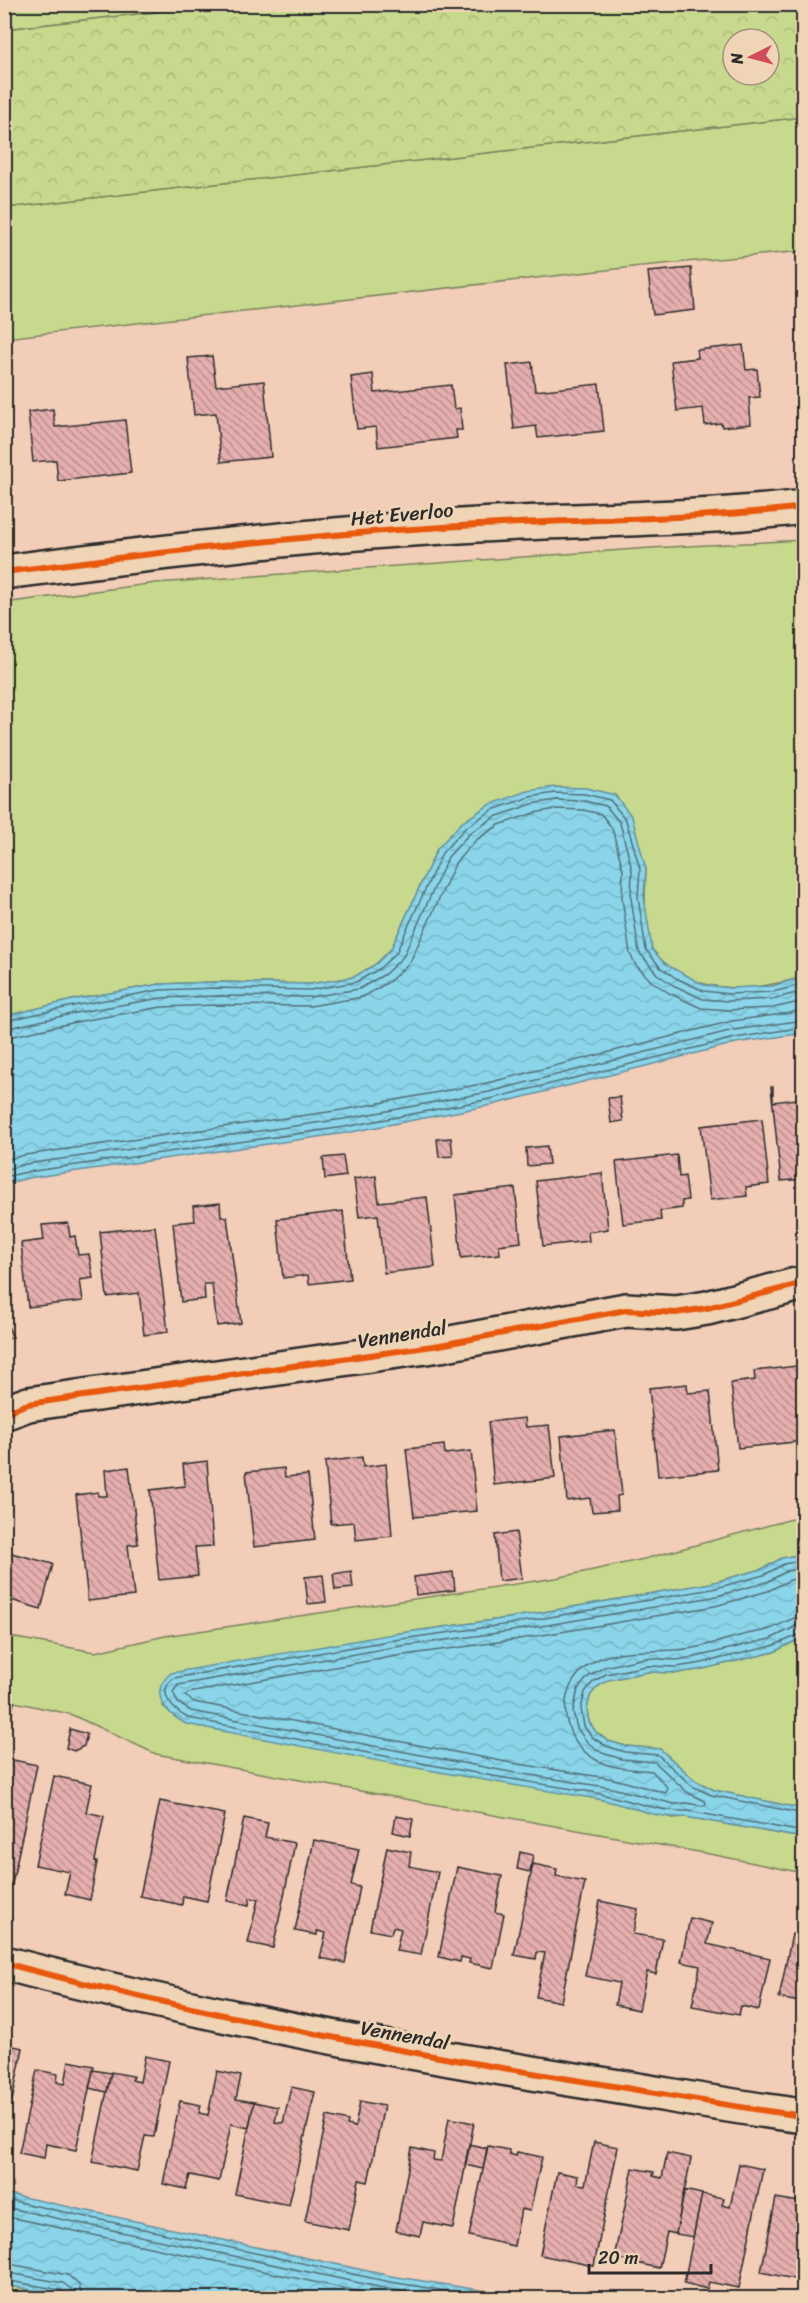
<svg xmlns="http://www.w3.org/2000/svg" width="808" height="2303" viewBox="0 0 808 2303" font-family="Sriracha,sans-serif">
  <style>
    .green { fill: #c7d98d; stroke: #79825c; stroke-width: 1.5 }
    .forest { fill: url(#forest-crowns); stroke: #79825c; stroke-width: 1.5; fill-rule: evenodd }
    .water { fill: url(#water-waves); stroke: #64919e; stroke-width: 1.5 }
    .lines { fill: none; stroke-linecap: round; stroke-linejoin: round }
    .shore { stroke: #516f77; stroke-width: 1.5 }
    .building { fill: url(#building-back-hatch); stroke: #2b2b2b; stroke-width: 1.5 }
    .minor-casing { stroke: #2b2b2b; stroke-width: 38 }
    .minor { stroke: #efd4b6; stroke-width: 33 }
    .cycleway-casing { stroke: #efd4b6; stroke-width: 10 }
    .cycleway { stroke: #e8590c; stroke-width: 6 }
    .labels { text-anchor: middle; stroke-width: 6; stroke-linejoin: round; paint-order: stroke }
    .street-label { font-size: 20px; fill: #2b2b2b; stroke: #efd4b6 }
  </style>
  <defs>
    <pattern id="forest-crowns" width="20" height="18" patternUnits="userSpaceOnUse" patternTransform="scale(1.5)"><rect width="20" height="18" fill="#c7d98d"/><path d="M2 6a3 3 0 1 1 6 0M12 15a3 3 0 1 1 6 0" fill="none" stroke="#abba7a"/></pattern>
    <pattern id="water-waves" width="16" height="10" patternUnits="userSpaceOnUse" patternTransform="scale(1.5)"><rect width="16" height="10" fill="#8ad5ea"/><path d="M0 5q4-4 8 0t8 0" fill="none" stroke="#77b7c9"/></pattern>
    <pattern id="building-back-hatch" width="6" height="6" patternUnits="userSpaceOnUse" patternTransform="scale(1.5)"><rect width="6" height="6" fill="#e5afae"/><path d="M-1 5l2 2M0 0l6 6M5-1l2 2" fill="none" stroke="#ba8f8e"/></pattern>
  </defs>
  <rect width="100%" height="100%" fill="#f2cdb8"/>
  <filter id="ink" filterUnits="userSpaceOnUse"><feTurbulence type="fractalNoise" baseFrequency=".0167" numOctaves="2"/><feDisplacementMap in="SourceGraphic" scale="12" xChannelSelector="R" yChannelSelector="G"/><feConvolveMatrix kernelMatrix="1 2 1 2 8 2 1 2 1" color-interpolation-filters="sRGB"/></filter>
  <g filter="url(#ink)">
    <!-- green -->
    <path class="green" d="M5,4L218,5L5,29Z
      M803,117V251L642,266L5,338L4,208Z
      M803,540V977C760,989 713,996 674,970C666,964 655,956 651,947C643,922 645,894 646,869L437,849L391,949L376,964L354,977L310,984L216,982L160,984L77,999L5,1016L4,603L156,583L651,548Z
      M803,1516V1554L782,1558L762,1569L711,1583L509,1618L393,1634L163,1706L178,1719L609,1801L673,1818L686,1817L803,1838V1873L715,1855L156,1754L70,1714L5,1700L4,1636L95,1652L165,1636L556,1578L644,1559Z
      M803,1637V1809L714,1790L696,1781L660,1749L626,1746L608,1741L596,1732L589,1722L587,1709L590,1696L597,1687L608,1680L647,1672L678,1673L703,1669L774,1652Z
      M4,2285L74,2298H5Z"/>
    <!-- forest -->
    <path class="forest" d="M218,5H803V117L5,208V29ZM733,39H769V75H733Z"/>
    <!-- water -->
    <path class="water" d="M555,787L586,788L615,795L632,817L646,869L644,897L652,949L665,964L704,985L730,988L772,986L803,977V1033L736,1043L492,1105L346,1133L28,1178L5,1184V1016L77,999L160,984L216,982L310,984L354,977L376,964L391,949L437,849L461,823L489,805L528,791Z
      M803,1554V1637L774,1652L703,1669L678,1673L647,1672L608,1680L597,1687L590,1696L587,1709L589,1722L596,1732L608,1741L626,1746L660,1749L696,1781L714,1790L803,1809V1838L686,1817C656,1820 624,1803 593,1798C457,1777 321,1750 186,1724C164,1712 148,1692 171,1673L393,1634L509,1618L711,1583L762,1569L782,1558Z
      M4,2193L391,2276L530,2298H74L5,2285Z"/>
    <g class="lines">
      <!-- shore -->
      <path class="shore" d="M4,1021L78,1005L160,990L216,988L310,990L356,982L379,969L396,953L442,853L465,828L492,810L530,797L555,793L585,794L610,800L626,820L640,869L638,897L646,950L661,968L676,978L704,991L729,994L773,992L804,984
        M4,1029L80,1012L161,998L216,996L310,997L359,989L385,974L403,957L448,857L470,833L495,817L532,804L556,800L584,801L606,806L620,823L632,870L631,898L639,952L657,974L673,985L703,999L729,1001L773,999L804,991
        M4,1038L81,1021L162,1007L217,1005L310,1006L363,997L390,981L410,962L456,862L476,840L499,825L534,813L556,809L583,810L601,814L612,828L623,870L622,898L630,954L635,964L651,981L669,993L701,1008L729,1010L773,1008L804,1001
        M4,1160L25,1155L342,1110L487,1083L732,1021L804,1011
        M4,1170L26,1164L344,1119L489,1092L733,1030L804,1020
        M4,1177L27,1172L345,1127L490,1099L735,1038L804,1027
        M804,1560L784,1564L764,1575L712,1589L510,1624L394,1640L174,1678C155,1692 173,1710 188,1718C320,1743 452,1771 586,1791C619,1796 654,1812 688,1811L804,1832
        M804,1568L787,1571L767,1582L713,1597L512,1631L395,1647L178,1685L173,1692L178,1703L191,1711L510,1772L612,1788L674,1804L687,1803L703,1806L706,1804L705,1801L687,1792L655,1762L622,1759L602,1753L587,1742L577,1728L573,1712L578,1689L588,1677L604,1667L645,1658L677,1660L700,1656L770,1639L797,1626L804,1625
        M804,1577L790,1580L768,1591L715,1606L513,1640L397,1656L188,1693L185,1696L194,1702L512,1763L614,1779L666,1793L668,1788L652,1771C634,1769 614,1769 598,1761C555,1738 554,1679 599,1659C631,1645 665,1655 698,1647C715,1643 731,1638 747,1634C755,1632 762,1632 770,1629C781,1625 791,1617 804,1616
        M804,1633L772,1646L702,1663L677,1667L646,1666L606,1674L593,1682L585,1692L581,1709L584,1726L592,1737L606,1746L625,1752L658,1755L692,1786L711,1795L804,1814
        M4,2199L390,2282L492,2298
        M4,2207L388,2289L445,2298
        M4,2216L389,2298
        M4,2263L68,2275L79,2285L82,2298
        M4,2272L63,2283L71,2289L73,2298
        M4,2280L61,2290L64,2293L65,2298"/>
    </g>
    <!-- building -->
    <path class="building" d="M691,268L695,310L653,315L648,272Z
      M743,345L746,370L757,369L760,397L749,398L751,424L722,427L721,423L705,425L703,408L677,411L671,361L698,358L697,350Z
      M212,356L216,386L264,381L271,457L221,462L216,413L194,415L188,358Z
      M532,362L535,391L599,384L604,431L538,438L536,426L514,429L507,365Z
      M373,374L375,393L451,385L454,409L460,408L462,430H456L457,438L378,447L376,427L357,429L351,377Z
      M53,409L55,427L125,420L131,473L58,481L56,460L33,462L28,412Z
      M771,1087H773V1102L804,1098V1179L781,1181Z
      M620,1097L623,1121L611,1123L608,1098Z
      M762,1119L769,1184L746,1187L747,1196L710,1200L701,1126Z
      M451,1138L453,1156L439,1157L437,1139Z
      M547,1146L549,1164L527,1166L526,1148Z
      M677,1155L679,1177L685,1176L688,1200L682,1201V1208L660,1211L661,1220L623,1224L616,1162Z
      M343,1156L346,1176L325,1179L323,1158Z
      M602,1173L608,1229L588,1232L589,1241L543,1246L536,1181Z
      M376,1176L379,1202L427,1197L435,1267L384,1273L378,1215L359,1217L354,1179Z
      M515,1188L521,1242L499,1245L500,1254L461,1258L455,1195Z
      M220,1203L221,1217H227L241,1323L217,1326L212,1284H204L205,1299L181,1302L173,1223L195,1221L193,1206Z
      M343,1211L350,1279L309,1284L308,1275L283,1278L277,1219Z
      M68,1223L70,1237L75,1236L78,1255L89,1254L93,1278L80,1280L83,1301L28,1307L21,1243L44,1240L42,1225Z
      M155,1226L168,1332L144,1335L139,1293L107,1297L100,1232Z
      M4,1318L13,1337L4,1340Z
      M796,1366L804,1441L738,1448L731,1383L755,1380L754,1371Z
      M687,1384L688,1393L710,1391L718,1470L658,1476L649,1388Z
      M525,1418L526,1427L549,1425L555,1478L494,1485L488,1422Z
      M615,1430L622,1495L617,1496L618,1510L592,1512L590,1498L567,1501L561,1436Z
      M444,1445L445,1454L471,1451L477,1511L414,1517L406,1449Z
      M362,1457L363,1467L386,1464L392,1536L356,1540L354,1522L331,1524L325,1462Z
      M207,1461L213,1546L195,1547L198,1576L159,1580L150,1490L185,1486L183,1464Z
      M129,1467L138,1544L128,1545L134,1596L88,1601L76,1495L98,1492V1496H107L105,1470Z
      M284,1468L285,1477L308,1475L315,1540L254,1547L246,1472Z
      M804,1491V1512H799L797,1492Z
      M516,1532L522,1578L499,1581L495,1535Z
      M4,1551L53,1564L41,1609L4,1598Z
      M351,1571L353,1588L335,1590L333,1574Z
      M453,1572L455,1590L416,1595L414,1577Z
      M323,1575L326,1602L308,1604L305,1577Z
      M4,1701L14,1702L11,1719L4,1718Z
      M70,1729L87,1734L84,1746L74,1751L66,1748Z
      M4,1758L37,1765L12,1884L4,1882Z
      M54,1776L92,1784L86,1812L104,1816L95,1861L97,1862L90,1900L65,1894L70,1872L35,1865Z
      M160,1801L225,1814L207,1901L183,1896L182,1905L140,1896Z
      M396,1816L413,1819L410,1836L393,1832Z
      M244,1818L268,1823L265,1837L295,1843L273,1948L248,1943L258,1899L250,1898L249,1905L227,1901Z
      M314,1840L359,1849L351,1885L360,1887L345,1963L320,1958L326,1933L317,1931V1935L295,1931Z
      M387,1847L411,1852L409,1866L438,1872L421,1955L396,1951L401,1929L393,1927L391,1934L370,1930Z
      M520,1852L533,1855L530,1872L517,1869Z
      M533,1864L557,1869L556,1876L585,1882L561,2002L536,1997L545,1953L537,1952L536,1959L514,1955Z
      M457,1867L502,1876L495,1912L504,1914L493,1968L469,1963L470,1959L461,1957L460,1962L439,1957Z
      M600,1901L638,1909L633,1934L663,1939L656,1974L647,1972L639,2010L615,2005L619,1983L585,1976Z
      M803,1914H804V2003L779,1998L792,1934L798,1935Z
      M690,1918L712,1923L707,1944L770,1958L759,2010L741,2006L739,2015L692,2006L700,1966L681,1962Z
      M4,2044L23,2048L9,2115L4,2114Z
      M145,2056L169,2061L154,2137L145,2136L137,2171L92,2162L111,2072L133,2076L132,2080L140,2082Z
      M69,2061L94,2066L76,2150L46,2144L44,2158L19,2153L37,2070L58,2074L57,2082L65,2084Z
      M93,2070L111,2073L107,2092L89,2088Z
      M217,2071L241,2076L236,2099L254,2102L249,2128L231,2124L219,2181L190,2175L186,2189L163,2184L180,2101L201,2105L199,2113L208,2115Z
      M291,2087L315,2092L289,2205L235,2194L254,2102L278,2107L275,2122L283,2123Z
      M360,2101L384,2106L368,2182L359,2180L349,2230L305,2221L327,2116L348,2121L347,2125L355,2127Z
      M449,2118L474,2123L453,2228L423,2222L420,2236L396,2231L412,2148L434,2153L433,2160L441,2161Z
      M594,2142L618,2147L594,2266L540,2255L557,2172L578,2176L577,2184L585,2185Z
      M469,2144L487,2148L483,2169L465,2165Z
      M488,2146L509,2150V2154L516,2156L517,2152L542,2157L530,2211L521,2209L514,2246L469,2236Z
      M667,2153L691,2158L676,2234L667,2232L659,2268L614,2258L633,2168L654,2172L653,2176L662,2178Z
      M739,2164L763,2169L739,2288L709,2282L707,2289L684,2283L702,2194L724,2198L722,2205L730,2207Z
      M684,2190L702,2194L693,2237L676,2234Z
      M776,2198L804,2203V2266H802L799,2280L761,2272Z"/>
    <g class="lines">
      <defs>
        <path id="minor" d="M4,572C162,552 320,533 478,525C585,519 697,520 804,507
          M4,1413L28,1404L440,1345L626,1310L676,1313L707,1308L804,1283
          M4,1963C197,2014 392,2051 588,2082C660,2093 731,2107 804,2116"/>
      </defs>
      <!-- minor casing -->
      <use href="#minor" class="minor-casing"/>
      <!-- minor -->
      <use href="#minor" class="minor"/>
      <defs>
        <path id="cycleway" d="M4,572C162,552 320,533 478,525C585,519 697,520 804,507
          M4,1413L28,1404L440,1345L626,1310L676,1313L707,1308L804,1283
          M4,1963C197,2014 392,2051 588,2082C660,2093 731,2107 804,2116"/>
      </defs>
      <!-- cycleway casing -->
      <use href="#cycleway" class="cycleway-casing"/>
      <!-- cycleway -->
      <use href="#cycleway" class="cycleway"/>
    </g>
  </g>
  <g class="labels">
    <!-- street labels -->
    <g class="street-label">
      <text transform="translate(402 514) rotate(-5)" y="7">Het Everloo</text>
      <text transform="translate(402 1334) rotate(-9)" y="7">Vennendal</text>
      <text transform="translate(405 2035) rotate(10)" y="7">Vennendal</text>
    </g>
  </g>
  <!-- margin -->
  <rect width="808" height="2303" fill="none" stroke="#efd4b6" stroke-width="24"/>
  <rect x="12" y="12" width="784" height="2279" fill="none" stroke="#2b2b2b" stroke-width="2" filter="url(#ink)"/>
  <!-- north arrow -->
  <g transform="translate(751 57) rotate(264)"><circle r="28" fill="#efd4b6" stroke="#a1907e" stroke-width="1.5"/>
  <path d="M0-4.5L10 22L0 15L-10 22Z" fill="#d1495b"/>
  <text y="-9" font-size="16" font-weight="bold" text-anchor="middle" fill="#2b2b2b">N</text>
  </g>
  <!-- scale -->
  <path d="M589 2264v9h122v-9" fill="none" stroke="#2b2b2b" stroke-width="3"/>
  <text x="598" y="2264" font-size="18" fill="#2b2b2b" stroke="#efd4b6" stroke-width="4.5" paint-order="stroke">20 m</text>
</svg>
